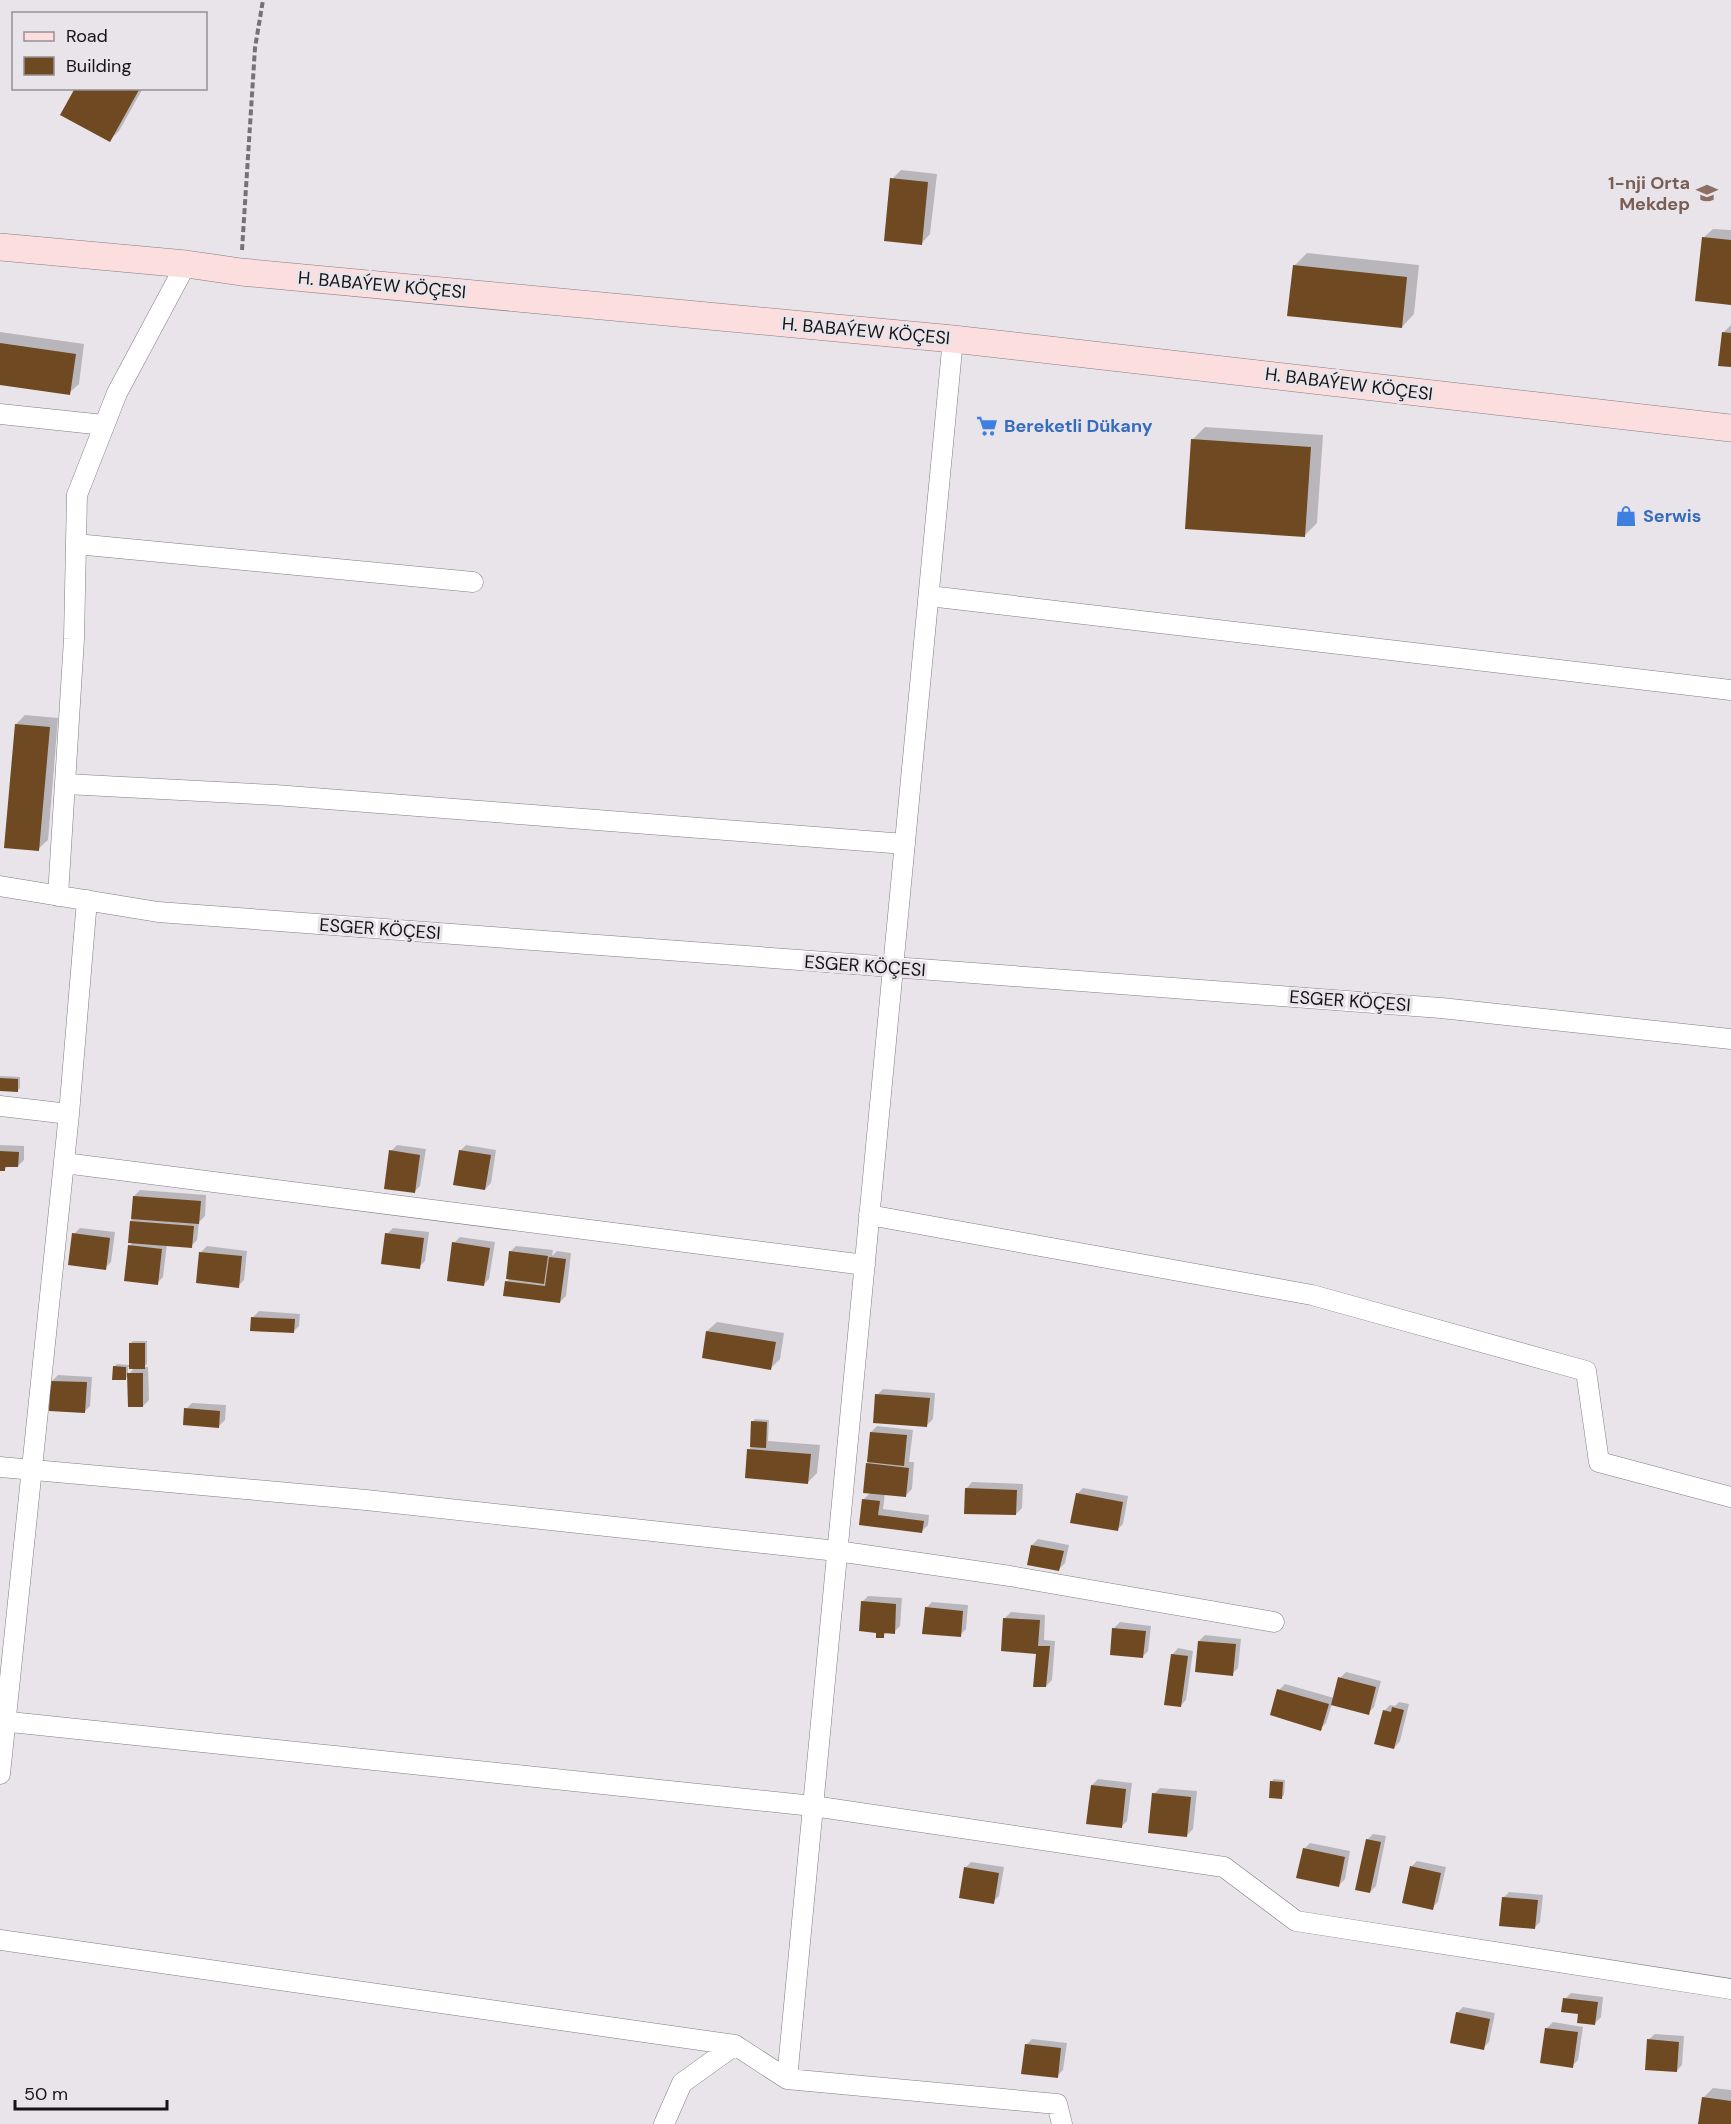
<svg xmlns="http://www.w3.org/2000/svg" width="1731" height="2124" viewBox="0 0 1731 2124" font-family="'DM Sans',sans-serif">
  <style>
    .shadow { fill: #0003; fill-rule: evenodd }
    .building { fill: #6e4921 }
    .lines { fill: none; stroke-linecap: round; stroke-linejoin: round }
    .street-casing { stroke: #807d82; stroke-width: 21 }
    .secondary-casing { stroke: #807d82; stroke-width: 28 }
    .path { stroke: #757276; stroke-width: 4; stroke-dasharray: 6 3; stroke-linecap: butt }
    .street { stroke: #fff; stroke-width: 20 }
    .secondary { stroke: #fddede; stroke-width: 27 }
    .labels { text-anchor: middle; stroke-width: 6; stroke-linejoin: round; paint-order: stroke }
    .education-label { font-size: 18px; font-weight: bold; fill: #785e54; stroke: #e8e4ea; text-anchor: end }
    .street-label { font-size: 18px; fill: #151315; stroke: #e8e4ea }
    .shop-label { font-size: 18px; font-weight: bold; fill: #366cbe; stroke: #e8e4ea; text-anchor: start }
  </style>
  <rect width="100%" height="100%" fill="#e8e4ea"/>
  <!-- shadow -->
  <path class="shadow" d="M77,88H143L119,131L110,140Z
    M901,170L937,174L930,234L921,244L892,179Z
    M1713,229L1731,230V304L1703,238Z
    M1307,253L1419,265L1414,314L1402,327L1294,266Z
    M1731,325V366L1723,333Z
    M0,332L84,344L79,384L69,393L0,383Z
    M1205,427L1323,435L1317,523L1304,536L1192,440Z
    M25,715L58,718L48,840L38,849L16,724Z
    M0,1076L20,1077V1088L17,1091L0,1090Z
    M0,1145L24,1146V1160L18,1166H8L4,1170H0Z
    M397,1145L426,1149L420,1186L414,1192L391,1151Z
    M466,1145L496,1150L491,1183L485,1189L460,1151Z
    M140,1190L206,1195L205,1216L199,1222L197,1240L191,1246L167,1244L163,1277L157,1283L130,1246L133,1242L131,1222L134,1196Z
    M80,1228L115,1232L111,1262L105,1268L74,1234Z
    M393,1228L429,1232L425,1261L419,1267L387,1234Z
    M460,1237L495,1242L489,1279L483,1285L454,1243Z
    M207,1246L247,1251L244,1280L238,1286L201,1252Z
    M516,1246L553,1250L552,1256L557,1251L571,1253L566,1296L560,1302L507,1282L510,1278V1252Z
    M259,1311L300,1314L299,1326L293,1332L253,1317Z
    M717,1322L784,1333L780,1359L771,1368L707,1331Z
    M133,1341H147V1364L144,1367H148L149,1400L143,1406L129,1375L125,1379L114,1367L117,1364L130,1365V1343ZM128,1367H135L128,1375Z
    M58,1375L92,1377L90,1406L84,1412L52,1381Z
    M883,1389L935,1393L933,1419L927,1425L877,1395Z
    M192,1403L226,1405L225,1420L219,1426L186,1409Z
    M755,1419L769,1420L768,1441L820,1445L817,1473L808,1482L749,1450L751,1447L753,1422Z
    M877,1426L913,1430L909,1462H914L912,1489L906,1495L885,1493L883,1509L929,1515L928,1525L922,1531L861,1524L864,1499L871,1492L864,1491L871,1432Z
    M972,1482L1023,1484L1022,1508L1016,1514L966,1489Z
    M1083,1488L1128,1496L1123,1524L1117,1530L1077,1494Z
    M1038,1539L1069,1545L1065,1563L1059,1569L1032,1545Z
    M868,1596L902,1598L900,1626L894,1632H888L883,1636L877,1631L862,1602Z
    M932,1602L968,1605L966,1629L960,1635L926,1608Z
    M1011,1612L1045,1615L1044,1640L1055,1641L1052,1680L1046,1686L1037,1652L1005,1618Z
    M1120,1622L1151,1626L1148,1651L1142,1657L1114,1628Z
    M1205,1635L1241,1639L1238,1668L1232,1674L1199,1641Z
    M1178,1648L1193,1651L1186,1700L1180,1706L1172,1655Z
    M1346,1672L1381,1681L1374,1707L1368,1713L1332,1704L1326,1723L1320,1729L1279,1690L1285,1684L1334,1698L1340,1678Z
    M1399,1702L1409,1704L1400,1741L1394,1748L1384,1711L1390,1705L1395,1706Z
    M1098,1779L1132,1783L1127,1821L1121,1827L1092,1785Z
    M1274,1779L1285,1780L1284,1795L1282,1797L1271,1782Z
    M1160,1788L1197,1791L1193,1829L1187,1835L1154,1794Z
    M1373,1834L1386,1836L1376,1886L1370,1892L1367,1840Z
    M1310,1843L1350,1851L1345,1879L1339,1885L1304,1849Z
    M1417,1861L1446,1867L1438,1902L1432,1908L1411,1867Z
    M971,1862L1004,1867L999,1896L993,1902L965,1868Z
    M1509,1892L1543,1895L1540,1922L1534,1928L1503,1898Z
    M1571,1993L1603,1997L1601,2017L1595,2023L1580,2013L1565,1999Z
    M1463,2007L1495,2013L1489,2042L1483,2048L1457,2013Z
    M1553,2022L1583,2027L1578,2060L1572,2066L1547,2028Z
    M1655,2034L1684,2036L1682,2065L1676,2071L1648,2040Z
    M1032,2039L1067,2043L1063,2070L1057,2076L1026,2045Z
    M1713,2088L1731,2090V2124H1700L1704,2097Z"/>
  <!-- building -->
  <path class="building" d="M75,88H140L110,142L60,115Z
    M890,178L928,182L922,245L884,241Z
    M1702,237L1731,240V305L1695,301Z
    M1293,265L1407,277L1402,328L1287,316Z
    M1722,332L1731,333V367L1718,366Z
    M0,343L76,354L70,395L0,385Z
    M1191,439L1311,447L1305,537L1185,529Z
    M15,724L50,727L39,851L4,848Z
    M0,1078L18,1079V1092L0,1091Z
    M389,1150L420,1155L415,1193L384,1189Z
    M459,1150L491,1155L485,1190L453,1185Z
    M0,1151L19,1152L18,1167H5V1171H0Z
    M133,1196L201,1201L199,1224L131,1219Z
    M130,1221L194,1226L192,1248L128,1243Z
    M72,1233L110,1238L106,1270L68,1265Z
    M385,1233L424,1238L420,1269L381,1264Z
    M452,1242L490,1248L484,1286L447,1281Z
    M128,1245L162,1249L158,1285L124,1281Z
    M509,1251L548,1256L544,1284L506,1279Z
    M199,1252L242,1256L239,1288L196,1283Z
    M549,1257L566,1259L560,1303L503,1296L505,1281L545,1286Z
    M251,1317L295,1319L294,1333L250,1331Z
    M706,1331L776,1342L771,1370L702,1358Z
    M129,1343H145V1369H129Z
    M113,1366L126,1367V1380H112Z
    M127,1373H143V1407H128Z
    M50,1381L87,1382L85,1413L49,1411Z
    M875,1394L930,1398L927,1427L873,1423Z
    M184,1408L220,1411L219,1428L183,1425Z
    M751,1421L767,1422L766,1448L750,1447Z
    M870,1432L907,1435L904,1466L867,1462Z
    M747,1449L811,1454L808,1484L745,1478Z
    M866,1463L909,1468L906,1497L863,1493Z
    M965,1488L1017,1490L1016,1515L964,1514Z
    M1076,1493L1123,1502L1118,1531L1070,1523Z
    M862,1499L880,1501L878,1515L924,1521L922,1533L859,1525Z
    M1031,1545L1064,1551L1059,1571L1027,1565Z
    M861,1601L896,1604L895,1634L884,1633V1638H876V1633L859,1631Z
    M925,1607L963,1611L961,1637L922,1634Z
    M1003,1618L1040,1620L1038,1646H1050L1046,1687H1033L1036,1654L1001,1651Z
    M1112,1628L1146,1631L1143,1658L1110,1655Z
    M1198,1641L1236,1644L1233,1676L1195,1672Z
    M1171,1654L1188,1656L1181,1707L1164,1705Z
    M1338,1677L1376,1687L1369,1715L1331,1705Z
    M1277,1689L1329,1704L1321,1731L1270,1715Z
    M1392,1707L1404,1710L1394,1749L1374,1744L1383,1710L1391,1712Z
    M1270,1781L1283,1782L1282,1799L1269,1798Z
    M1091,1785L1126,1789L1122,1828L1086,1824Z
    M1152,1793L1191,1797L1187,1837L1148,1833Z
    M1366,1839L1381,1842L1370,1893L1355,1890Z
    M1303,1848L1345,1857L1339,1887L1296,1878Z
    M1410,1866L1441,1873L1433,1910L1402,1903Z
    M964,1867L999,1873L994,1904L959,1898Z
    M1502,1897L1538,1900L1535,1929L1499,1926Z
    M1563,1998L1598,2002L1595,2025L1577,2023L1578,2014L1561,2012Z
    M1456,2012L1490,2019L1484,2050L1450,2043Z
    M1545,2028L1578,2032L1573,2068L1540,2063Z
    M1647,2039L1679,2042L1677,2072L1645,2070Z
    M1025,2044L1061,2048L1058,2078L1021,2074Z
    M1702,2097L1731,2101V2124H1698Z"/>
  <g class="lines">
    <defs>
      <path id="street" d="M0,414L104,425
        M76,544L473,582
        M929,596L1731,690
        M66,784L275,795L905,844
        M0,886L158,912L1441,1008L1731,1039
        M58,896L74,639L77,495L117,393L186,264
        M0,1106L69,1114
        M64,1163L865,1265
        M869,1215L1312,1295L1586,1371L1599,1462L1731,1497
        M0,1467L366,1500L837,1551L1010,1576L1274,1622
        M0,1721L813,1806L1224,1867L1296,1921L1731,1989
        M0,1774L69,1114L87,900
        M0,1940L735,2045
        M787,2079L953,339
        M664,2124L682,2083L735,2045L787,2079L1057,2104L1062,2124"/>
      <path id="secondary" d="M0,247L186,264L241,272L953,339L1731,428"/>
    </defs>
    <!-- street casing -->
    <use href="#street" class="street-casing"/>
    <!-- secondary casing -->
    <use href="#secondary" class="secondary-casing"/>
    <!-- path -->
    <path class="path" d="M242,250L255,48L263,0"/>
    <!-- street -->
    <use href="#street" class="street"/>
    <!-- secondary -->
    <use href="#secondary" class="secondary"/>
  </g>
  <!-- icons -->
  <defs>
    <symbol id="school-bare" viewBox="-9 -9 18 18"><path d="M0-5L7-2L0 1L-7-2ZM-4 1L0 2.5L4 1V4Q0 6-4 4Z" fill="#8d6e63" stroke="#e8e4ea" stroke-width="2.5" paint-order="stroke"/></symbol>
    <symbol id="supermarket-bare" viewBox="-9 -9 18 18"><path d="M-6-5.5h2.5l.6 2H6L4.5 2H-2.5L-4.4-4H-6ZM-1.5 3.2a1.3 1.3 0 1 0 .1 0ZM3 3.2a1.3 1.3 0 1 0 .1 0Z" fill="#3f7fe0" stroke="#e8e4ea" stroke-width="2.5" paint-order="stroke"/></symbol>
    <symbol id="shop-bare" viewBox="-9 -9 18 18"><path d="M-5-2.5h2.3a2.7 3.5 0 0 1 5.4 0H5L5.5 6h-11ZM-1.5-2.5h3a1.5 2.3 0 0 0-3 0Z" fill="#3f7fe0" stroke="#e8e4ea" stroke-width="2.5" paint-order="stroke"/></symbol>
  </defs>
  <g fill-rule="evenodd">
    <use href="#school-bare" x="1692" y="178" width="30" height="30"/>
    <use href="#supermarket-bare" x="972" y="411" width="30" height="30"/>
    <use href="#shop-bare" x="1611" y="501" width="30" height="30"/>
  </g>
  <g class="labels">
    <!-- education labels -->
    <g class="education-label">
      <text x="1690" y="189">1-nji Orta<tspan x="1690" dy="21">Mekdep</tspan></text>
    </g>
    <!-- street labels -->
    <g class="street-label">
      <text transform="translate(382 285) rotate(5)" y="6">H. BABAÝEW KÖÇESI</text>
      <text transform="translate(866 331) rotate(5)" y="6">H. BABAÝEW KÖÇESI</text>
      <text transform="translate(1349 384) rotate(7)" y="6">H. BABAÝEW KÖÇESI</text>
      <text transform="translate(380 929) rotate(4)" y="6">ESGER KÖÇESI</text>
      <text transform="translate(865 966) rotate(4)" y="6">ESGER KÖÇESI</text>
      <text transform="translate(1350 1001) rotate(4)" y="6">ESGER KÖÇESI</text>
    </g>
    <!-- shop labels -->
    <g class="shop-label">
      <text x="1004" y="432">Bereketli Dükany</text>
      <text x="1643" y="522">Serwis</text>
    </g>
  </g>
  <!-- legend -->
  <rect x="12" y="12" width="195" height="78" fill="#e8e4ea" stroke="#949095" stroke-width="1.5"/>
  <rect x="24" y="32" width="30" height="9" fill="#fddede" stroke="#949095" stroke-width="1.5"/>
  <text x="66" y="42" font-size="18" fill="#151315">Road</text>
  <rect x="24" y="57" width="30" height="18" fill="#6e4921" stroke="#949095" stroke-width="1.5"/>
  <text x="66" y="72" font-size="18" fill="#151315">Building</text>
  <!-- scale -->
  <path d="M15 2100v9h152v-9" fill="none" stroke="#151315" stroke-width="3"/>
  <text x="24" y="2100" font-size="18" fill="#151315" stroke="#e8e4ea" stroke-width="4.5" paint-order="stroke">50 m</text>
</svg>
